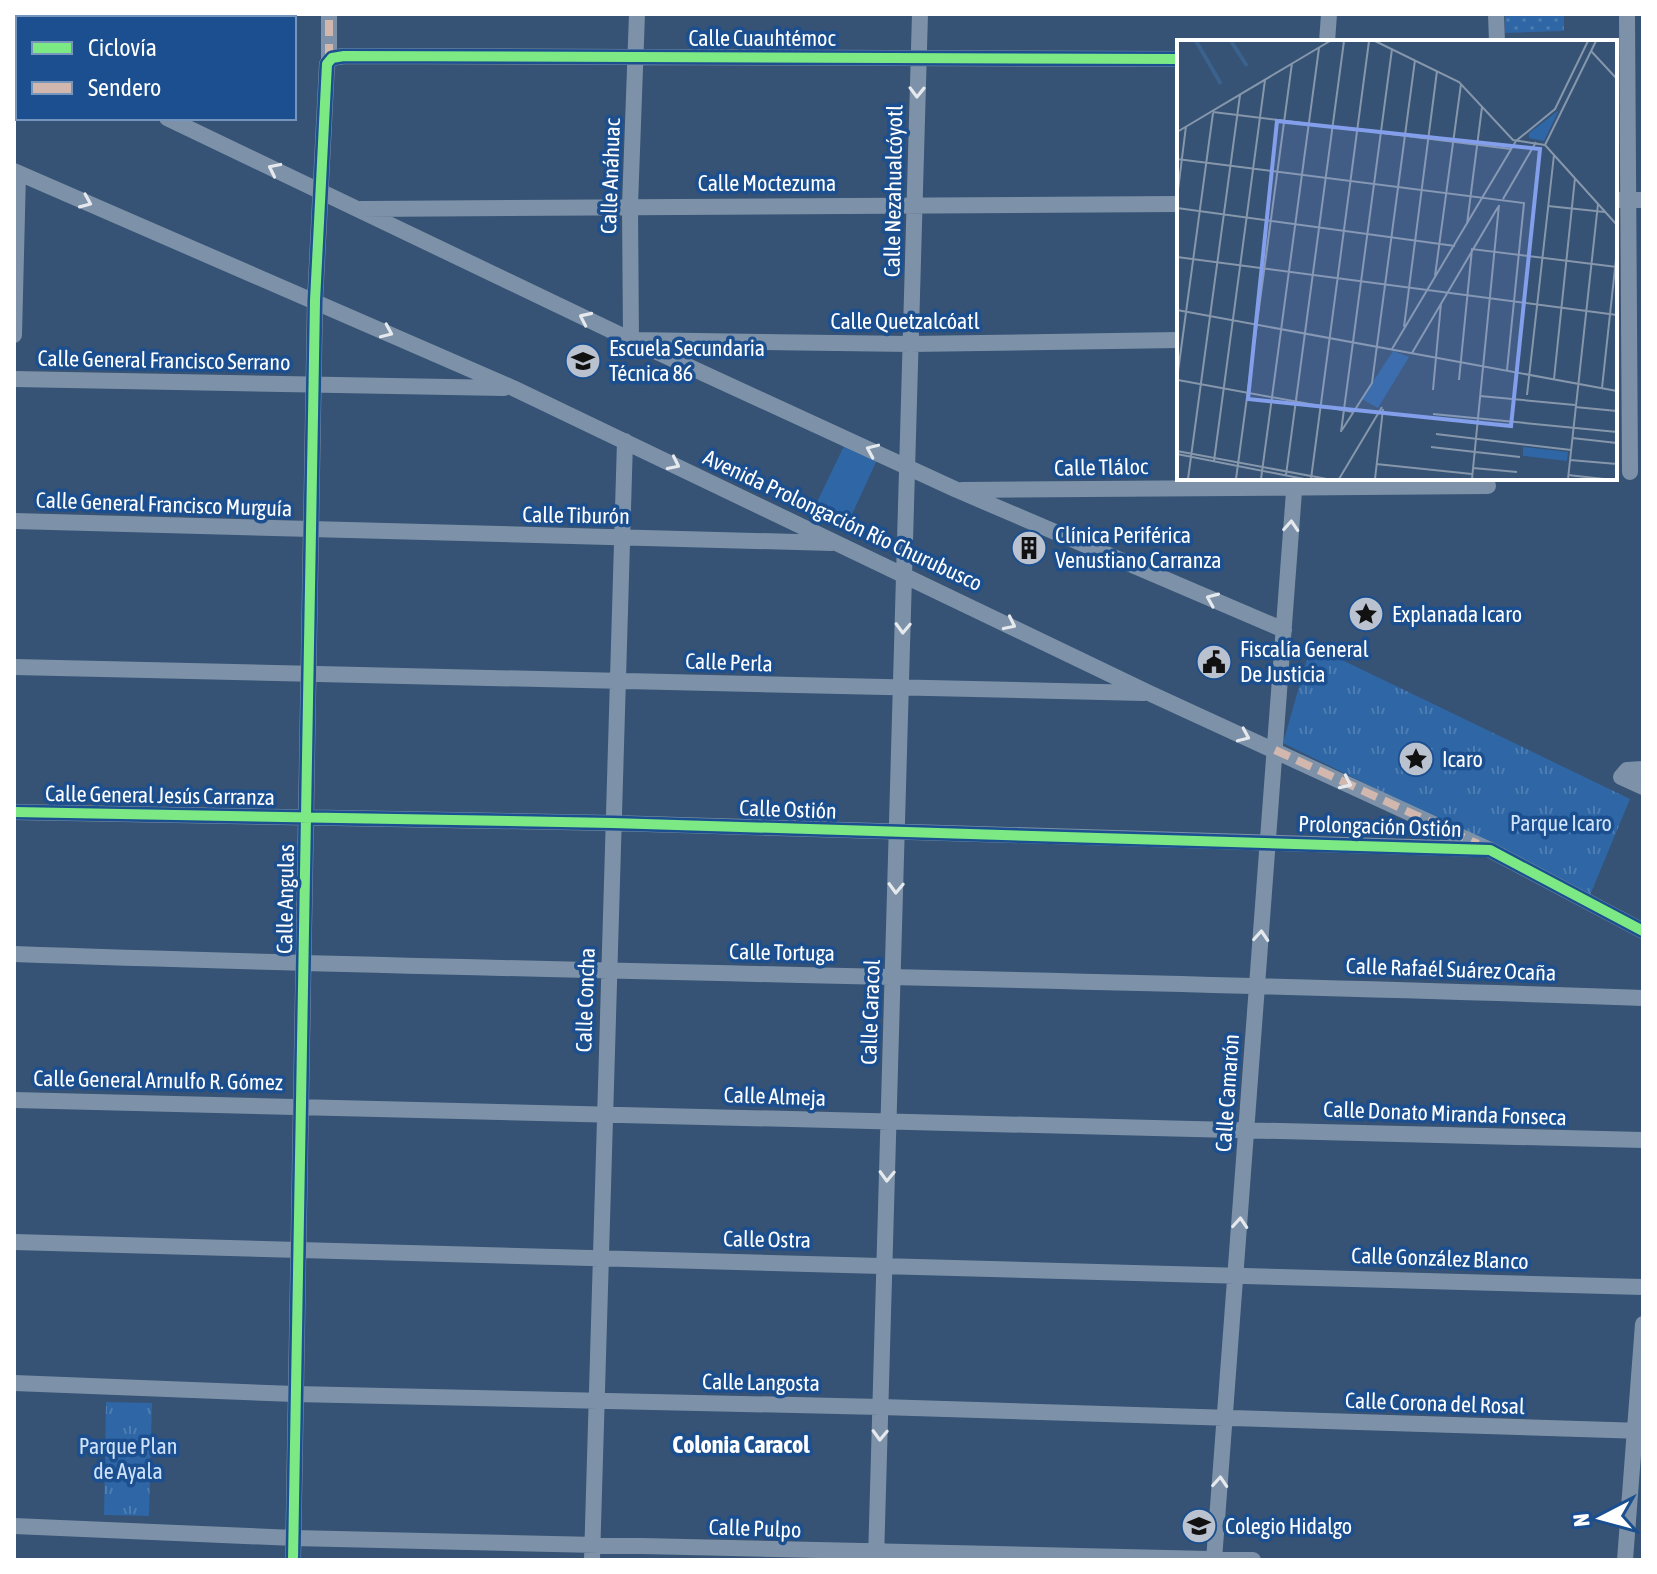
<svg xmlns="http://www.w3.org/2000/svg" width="1657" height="1574" viewBox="0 0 1657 1574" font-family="'Asap Condensed',sans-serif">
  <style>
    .grass { fill: url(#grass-dots) }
    .park { fill: url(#park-tufts) }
    .pitch { fill: #2f66a5 }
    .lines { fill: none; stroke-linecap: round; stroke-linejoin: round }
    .minor { stroke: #7d92a8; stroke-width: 16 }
    .quiet { stroke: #d1b7ad; stroke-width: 8; stroke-dasharray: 16 8; stroke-linecap: butt }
    .cycleway-casing { stroke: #1b4f8f; stroke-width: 15 }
    .cycleway { stroke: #7ce984; stroke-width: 10 }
    .oneway { stroke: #e5e9ee }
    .labels { text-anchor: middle; stroke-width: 7; stroke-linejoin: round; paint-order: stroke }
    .street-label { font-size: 22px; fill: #fff; stroke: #1b4f8f }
    .poi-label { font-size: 22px; fill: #fff; stroke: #1b4f8f; text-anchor: start }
    .park-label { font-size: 22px; fill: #cfe3fa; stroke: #1b4f8f }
    .neighbourhood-label { font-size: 24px; font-weight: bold; fill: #fff; stroke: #1b4f8f }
    .inset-river { fill: none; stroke: #3b618d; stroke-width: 4 }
    .inset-road { fill: none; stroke: #8697ac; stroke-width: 2 }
    .view { fill: #839eea; fill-opacity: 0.15; stroke: #839eea; stroke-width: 4 }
    .inset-edge { fill: none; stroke: #fff; stroke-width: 4 }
  </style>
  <defs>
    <pattern id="grass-dots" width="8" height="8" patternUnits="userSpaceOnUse" patternTransform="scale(2)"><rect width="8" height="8" fill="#2f66a5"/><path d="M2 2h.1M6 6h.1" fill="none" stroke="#4e7db2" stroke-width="1.8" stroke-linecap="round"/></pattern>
    <pattern id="park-tufts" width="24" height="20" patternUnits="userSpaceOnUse" patternTransform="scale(2)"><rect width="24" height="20" fill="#2f66a5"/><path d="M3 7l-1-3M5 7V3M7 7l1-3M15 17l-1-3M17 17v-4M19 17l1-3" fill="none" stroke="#4e7db2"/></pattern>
  </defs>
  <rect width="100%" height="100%" fill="#365274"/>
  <!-- grass -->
  <path class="grass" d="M1505,14H1564V31L1505,33Z"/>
  <!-- park -->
  <path class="park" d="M1311,645L1630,799L1590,895L1283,743Z
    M106,1402L152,1403L149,1516L104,1515Z"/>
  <!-- pitch -->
  <path class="pitch" d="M844,446L877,460L848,523L815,506Z"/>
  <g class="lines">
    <!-- minor -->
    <path class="minor" d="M637,14L630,205L631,340L910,344L1179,340
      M1496,14L1497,42
      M1627,14L1630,472
      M1327,42L1329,14
      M14,49L18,51
      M329,60V14
      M167,118L631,340L957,490L1284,630
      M14,171L513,388L1149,693L1490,850L1643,931
      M1615,200H1643
      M361,209L1179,204
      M14,335L18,173
      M14,379L504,388
      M962,490L1488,486
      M14,521L832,543
      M14,667L1144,693
      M1643,769L1627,770L1621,777L1643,787
      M14,812L612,823L1480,849
      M14,954C557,973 1100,978 1643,998
      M14,1100L1643,1140
      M14,1242L1643,1287
      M14,1383L295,1394L881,1407L1643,1431
      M14,1526L294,1538L1253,1560
      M293,1560L315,301L327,64L332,58L344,56L1179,59
      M592,1560L625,441
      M876,1560L920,14
      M1214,1560L1295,478
      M1625,1560L1643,1324"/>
    <!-- quiet -->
    <path class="quiet" d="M329,60V14
      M1275,750L1478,844"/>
    <defs>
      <path id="cycleway" d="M14,812L612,823L1490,850L1643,931
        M293,1560L315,301L327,64L332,58L344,56L1179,59"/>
    </defs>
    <!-- cycleway casing -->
    <use href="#cycleway" class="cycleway-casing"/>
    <!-- cycleway -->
    <use href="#cycleway" class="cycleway"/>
  </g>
  <!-- one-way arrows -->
  <defs><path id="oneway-chevron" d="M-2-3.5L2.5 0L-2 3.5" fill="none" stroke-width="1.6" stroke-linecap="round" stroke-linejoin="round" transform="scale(2)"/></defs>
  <g class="oneway">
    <use href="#oneway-chevron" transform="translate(917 92) rotate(91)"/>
    <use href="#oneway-chevron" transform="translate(274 169) rotate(-154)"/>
    <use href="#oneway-chevron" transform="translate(86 202) rotate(23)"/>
    <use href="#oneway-chevron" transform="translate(585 318) rotate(-155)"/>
    <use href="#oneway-chevron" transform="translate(387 332) rotate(24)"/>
    <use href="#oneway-chevron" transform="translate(872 450) rotate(-156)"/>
    <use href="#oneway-chevron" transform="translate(674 464) rotate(26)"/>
    <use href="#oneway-chevron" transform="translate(1291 526) rotate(-86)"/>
    <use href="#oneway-chevron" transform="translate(1212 599) rotate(-157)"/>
    <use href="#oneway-chevron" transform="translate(1010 624) rotate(26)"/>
    <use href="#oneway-chevron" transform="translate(903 628) rotate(92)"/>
    <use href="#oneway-chevron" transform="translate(1244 736) rotate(24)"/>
    <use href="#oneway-chevron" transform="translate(1346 783) rotate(25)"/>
    <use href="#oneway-chevron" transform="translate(896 888) rotate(92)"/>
    <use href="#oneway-chevron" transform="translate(1261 936) rotate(-86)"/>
    <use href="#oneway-chevron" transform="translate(887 1176) rotate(92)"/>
    <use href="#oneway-chevron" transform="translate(1240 1223) rotate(-86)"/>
    <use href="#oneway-chevron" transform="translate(880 1435) rotate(92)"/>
    <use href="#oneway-chevron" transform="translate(1220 1482) rotate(-86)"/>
  </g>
  <!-- icons -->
  <defs>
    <symbol id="school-disc" viewBox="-11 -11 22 22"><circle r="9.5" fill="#b9c2ce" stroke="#1b4f8f"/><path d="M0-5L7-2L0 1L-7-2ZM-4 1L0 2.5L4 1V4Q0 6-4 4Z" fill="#111"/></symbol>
    <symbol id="building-disc" viewBox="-11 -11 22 22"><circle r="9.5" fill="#b9c2ce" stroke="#1b4f8f"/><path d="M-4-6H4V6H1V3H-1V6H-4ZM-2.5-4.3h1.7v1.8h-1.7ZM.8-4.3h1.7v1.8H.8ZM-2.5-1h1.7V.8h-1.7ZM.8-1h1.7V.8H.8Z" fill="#111"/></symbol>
    <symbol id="sight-disc" viewBox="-11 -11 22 22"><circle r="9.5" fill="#b9c2ce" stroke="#1b4f8f"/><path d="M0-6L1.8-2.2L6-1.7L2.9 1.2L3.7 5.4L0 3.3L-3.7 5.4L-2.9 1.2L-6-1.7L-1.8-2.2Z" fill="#111"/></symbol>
    <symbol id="civic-disc" viewBox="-11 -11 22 22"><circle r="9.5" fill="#b9c2ce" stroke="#1b4f8f"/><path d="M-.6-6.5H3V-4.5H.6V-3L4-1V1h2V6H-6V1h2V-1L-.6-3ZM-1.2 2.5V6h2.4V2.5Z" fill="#111"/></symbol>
  </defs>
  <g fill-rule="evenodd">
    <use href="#school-disc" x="563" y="341" width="40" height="40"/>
    <use href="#building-disc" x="1009" y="528" width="40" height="40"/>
    <use href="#sight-disc" x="1346" y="594" width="40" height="40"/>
    <use href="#civic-disc" x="1194" y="642" width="40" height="40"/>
    <use href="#sight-disc" x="1396" y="739" width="40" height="40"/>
    <use href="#school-disc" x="1179" y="1506" width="40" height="40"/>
  </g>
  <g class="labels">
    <!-- street labels -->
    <g class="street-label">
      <text x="762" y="46">Calle Cuauhtémoc</text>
      <text transform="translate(610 176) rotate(-88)" y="8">Calle Anáhuac</text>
      <text x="767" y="191">Calle Moctezuma</text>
      <text transform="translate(893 191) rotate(-89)" y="8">Calle Nezahualcóyotl</text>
      <text x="905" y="329">Calle Quetzalcóatl</text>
      <text transform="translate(164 360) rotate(1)" y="8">Calle General Francisco Serrano</text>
      <text transform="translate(1101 467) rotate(-1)" y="8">Calle Tláloc</text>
      <text transform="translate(164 504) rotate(2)" y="8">Calle General Francisco Murguía</text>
      <text transform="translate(576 515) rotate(1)" y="8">Calle Tiburón</text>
      <text transform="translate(843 520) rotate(25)" y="8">Avenida Prolongación Río Churubusco</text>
      <text transform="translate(729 662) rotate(2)" y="8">Calle Perla</text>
      <text transform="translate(160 795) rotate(1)" y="8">Calle General Jesús Carranza</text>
      <text transform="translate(788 809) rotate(2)" y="8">Calle Ostión</text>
      <text transform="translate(1380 826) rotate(2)" y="8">Prolongación Ostión</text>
      <text transform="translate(285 899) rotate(-89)" y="8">Calle Angulas</text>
      <text transform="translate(782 952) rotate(1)" y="8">Calle Tortuga</text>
      <text transform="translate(1451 969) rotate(2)" y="8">Calle Rafaél Suárez Ocaña</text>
      <text transform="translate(585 1000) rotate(-88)" y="8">Calle Concha</text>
      <text transform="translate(870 1012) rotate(-88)" y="8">Calle Caracol</text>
      <text transform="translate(158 1080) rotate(1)" y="8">Calle General Arnulfo R. Gómez</text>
      <text transform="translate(1227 1093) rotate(-86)" y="8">Calle Camarón</text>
      <text transform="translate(775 1096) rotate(2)" y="8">Calle Almeja</text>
      <text transform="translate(1445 1113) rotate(2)" y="8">Calle Donato Miranda Fonseca</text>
      <text transform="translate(767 1239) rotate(1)" y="8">Calle Ostra</text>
      <text transform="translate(1440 1258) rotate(2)" y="8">Calle González Blanco</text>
      <text transform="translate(761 1382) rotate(1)" y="8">Calle Langosta</text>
      <text transform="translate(1435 1403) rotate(2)" y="8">Calle Corona del Rosal</text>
      <text transform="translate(755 1528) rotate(2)" y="8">Calle Pulpo</text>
    </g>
    <!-- poi labels -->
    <g class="poi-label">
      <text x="609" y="356">Escuela Secundaria<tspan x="609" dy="25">Técnica 86</tspan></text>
      <text x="1055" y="543">Clínica Periférica<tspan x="1055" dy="25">Venustiano Carranza</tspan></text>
      <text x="1392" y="622">Explanada Icaro</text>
      <text x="1240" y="657">Fiscalía General<tspan x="1240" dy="25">De Justicia</tspan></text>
      <text x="1442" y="767">Icaro</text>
      <text x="1225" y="1534">Colegio Hidalgo</text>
    </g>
    <!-- park labels -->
    <g class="park-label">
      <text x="1561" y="831">Parque Icaro</text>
      <text x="128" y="1454">Parque Plan<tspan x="128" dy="25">de Ayala</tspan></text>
    </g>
    <!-- neighbourhood labels -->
    <g class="neighbourhood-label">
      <text x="741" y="1453">Colonia Caracol</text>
    </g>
  </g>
  <!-- overview -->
  <g transform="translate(1177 40)">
    <rect width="440" height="440" fill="#365274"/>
    <path d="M382,70L367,101L352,98V93ZM216,311L232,317L201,368L185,359ZM346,407L391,412L390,421L346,416Z" fill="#2f66a5"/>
    <path class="inset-river" d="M19,1L44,44M54,1L70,26"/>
    <path class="inset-road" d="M198,1L282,42L336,100L368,105M414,11L440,39M36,72L334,109M0,92L153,1M368,105L419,1M368,105L440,185M0,119L347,163L330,330M0,158L9,86M326,159L359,102M371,166L428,172M0,168L278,206M290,184L305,67M0,217L440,275M258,236L284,44M0,270L440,351M227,287L260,31M215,309L339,101L378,69L411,1M235,313L321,167M0,339L36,73M377,339L398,138M1,340L176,372M282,340L295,209L440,227M425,348L440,210M256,350L264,263M350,355L377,115M303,356L398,365M398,367L440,371M256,374L440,392M165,390L195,343L238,20M164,392L215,9M259,394L394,410M395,398L440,403M254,407L343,417M0,411L150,439M0,414L127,439M393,420L440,424M37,421L88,40M199,424L295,434M296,428L340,432M109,435L167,1M391,435L427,439M11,439L63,55M59,439L115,23M84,439L142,8M134,439L192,1M162,439L205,367M198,439L206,369M295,439L322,165M391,439L421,164"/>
    <path class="view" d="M100,81L363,109L334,386L71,359Z"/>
    <rect width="440" height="440" class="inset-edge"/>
  </g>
  <!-- border -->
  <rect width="1657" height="1574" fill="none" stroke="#ffffff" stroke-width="32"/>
  <!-- legend -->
  <rect x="16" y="16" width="280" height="104" fill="#1b4f8f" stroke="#7695bc" stroke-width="2"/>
  <rect x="32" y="42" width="40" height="12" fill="#7ce984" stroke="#7695bc" stroke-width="2"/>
  <text x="88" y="56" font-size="24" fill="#ffffff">Ciclovía</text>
  <rect x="32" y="82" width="40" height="12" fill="#d1b7ad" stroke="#7695bc" stroke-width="2"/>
  <text x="88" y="96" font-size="24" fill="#ffffff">Sendero</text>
  <!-- north arrow -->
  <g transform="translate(1601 1518) rotate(264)" stroke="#1b4f8f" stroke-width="6" paint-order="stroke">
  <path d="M0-6L14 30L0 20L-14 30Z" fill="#ffffff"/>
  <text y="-12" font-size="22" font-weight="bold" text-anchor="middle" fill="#ffffff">N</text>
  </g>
</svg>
